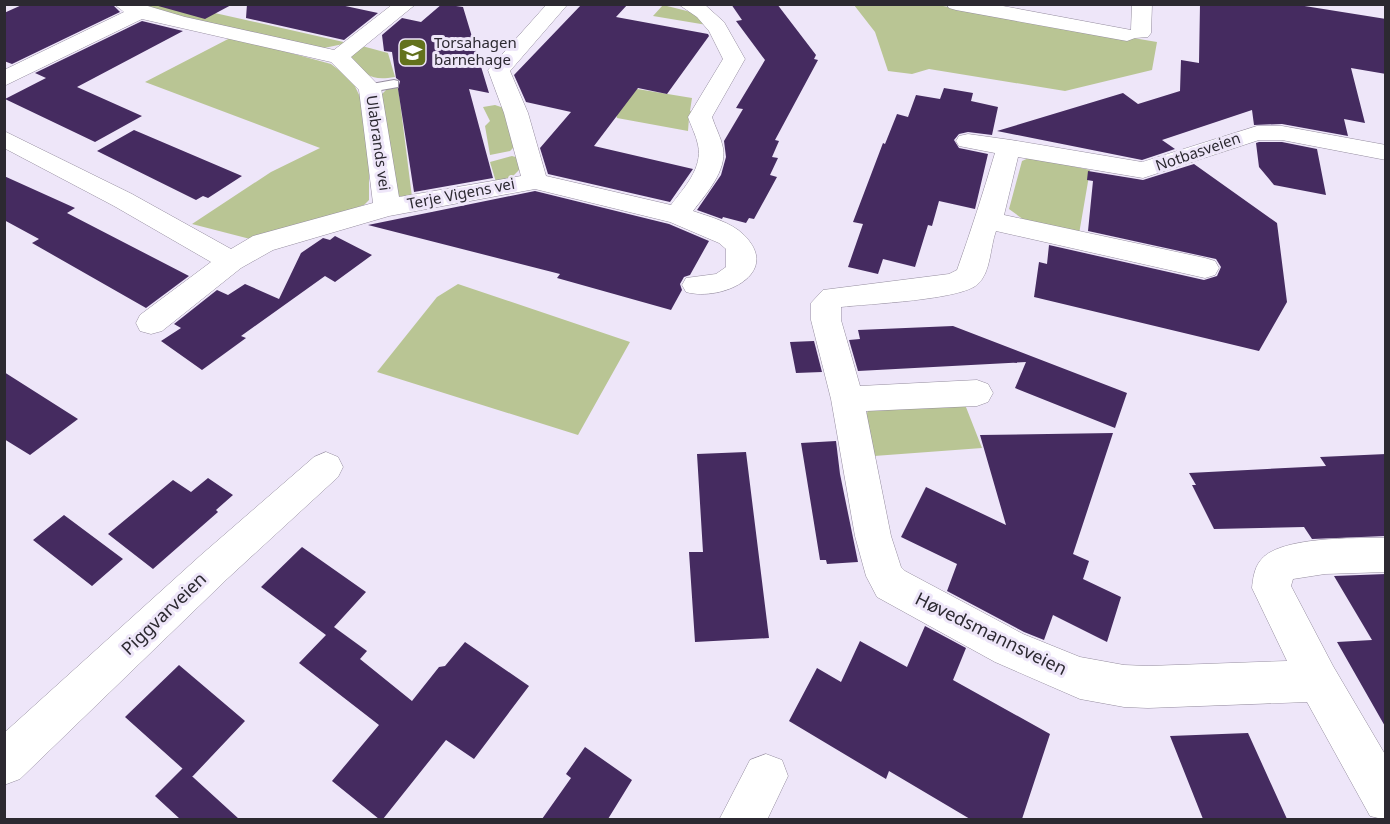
<svg xmlns="http://www.w3.org/2000/svg" width="1390" height="824" viewBox="0 0 1390 824" font-family="'Noto Sans',sans-serif">
  <style>
    .green { fill: #b9c594 }
    .building { fill: #452b60 }
    .lines { fill: none; stroke-linecap: round; stroke-linejoin: round }
    .lane-casing { stroke: #958d9f; stroke-width: 2 }
    .street-casing { stroke: #958d9f; stroke-width: 1 }
    .lane { fill: #fff; fill-rule: evenodd }
    .street { fill: #fff; fill-rule: evenodd }
    .labels { text-anchor: middle; stroke-width: 6; stroke-linejoin: round; paint-order: stroke }
    .far-poi-label { font-size: 15px; fill: #2c2931; stroke: #eee6f9; text-anchor: start }
    .far-street-label { font-size: 15px; fill: #2c2931; stroke: #eee6f9 }
    .street-label { font-size: 18px; fill: #2c2931; stroke: #eee6f9 }
  </style>
  <rect width="100%" height="100%" fill="#eee6f9"/>
  <!-- green -->
  <path class="green" d="M141,5H179L348,43L324,48L144,8Z
    M663,5L695,13L707,25L653,16Z
    M854,5H937L1157,42L1152,70L1065,91L929,69L912,74L888,71L875,32Z
    M232,37L331,64L352,80L361,99L369,167V200L364,205L258,241L192,224L271,172L320,148L145,82Z
    M362,46L388,53L395,77C372,81 368,76 351,61L350,56Z
    M398,86L412,197L398,196L380,96L387,89Z
    M625,87L692,98L690,111L693,112L689,118L688,131L617,118L616,114Z
    M495,105L504,108L515,146L510,151L490,155L485,126L490,121L483,107Z
    M512,156L519,158L521,168L511,178L496,182L490,162Z
    M1031,157L1090,170L1079,234L1024,220L1009,209L1022,161Z
    M458,284L630,342L578,435L377,372L437,297Z
    M964,402L982,448L874,456L863,423L869,408Z"/>
  <!-- building -->
  <path class="building" d="M24,4H112L120,12L12,64L4,61V13Z
    M151,4H233L205,19Z
    M247,4H336L378,13L344,40L246,18Z
    M442,4L463,7L489,93L469,89L493,178L414,192L398,89L400,81L396,78L392,52L384,51L382,35L402,18L421,22Z
    M582,4H628L616,17L708,34L709,36L667,94L638,88L594,146L693,169L670,202L548,174L540,148L571,112L526,102L514,75Z
    M731,4H777L816,55L814,59L818,60L775,140L779,141L772,157L778,158L770,175L777,177L754,219L749,218L746,223L723,217L722,219L697,210L721,175L726,157L724,141L743,109L736,108L765,60L736,21L742,20Z
    M1200,4H1292L1386,19V74L1351,68L1365,123L1344,119L1348,136L1282,124L1254,125L1252,110L1162,140L1175,149L1142,160L997,131L1123,93L1138,104L1180,91L1181,60L1199,63Z
    M142,21L183,31L77,87L142,116L95,142L5,99L46,78L35,73Z
    M944,88L973,93L971,101L998,107L992,135L968,132L959,134L954,140L959,148L988,154L975,209L939,201L932,226L928,225L915,267L883,259L878,274L848,267L863,224L853,222L883,143L885,144L897,114L908,117L916,95L940,99Z
    M134,130L242,176L208,198L203,196L196,200L97,151Z
    M1259,142H1282L1317,149L1326,195L1274,185L1259,167L1256,143Z
    M1194,164L1277,223L1287,302L1259,351L1034,297L1039,262L1047,264L1049,245L1204,280L1217,276L1221,267L1216,259L1088,231L1093,181L1087,180L1088,171L1143,180Z
    M4,176L75,208L67,213L189,276L146,308L32,243L39,239L4,220Z
    M535,191L669,224L709,241L690,275L684,277L680,284L682,290L671,310L557,278L560,274L368,225Z
    M335,236L372,255L335,282L325,276L241,336L246,338L202,370L161,341L181,328L174,324L217,290L228,295L245,284L279,299L301,253L323,238L330,240Z
    M953,326L1127,393L1115,428L1015,388L1026,362L858,371L849,340L860,339L858,330Z
    M814,341L822,372L796,373L790,342Z
    M4,372L78,419L30,455L4,439Z
    M1113,433L1073,554L1089,561L1083,579L1121,597L1107,642L1053,615L1044,640L1024,632L947,591L957,564L901,537L926,487L1006,525L980,435Z
    M836,441L840,474L858,562L827,564L826,560H820L801,443Z
    M746,452L769,638L695,642L689,552H703L697,454Z
    M1386,454V536L1312,539L1304,527L1214,529L1192,485H1196L1189,473L1326,466L1320,457Z
    M208,478L233,495L216,510L218,512L153,569L108,534L173,480L191,492Z
    M64,515L123,559L92,586L33,540Z
    M302,547L366,592L334,627L367,651L360,659L412,701L439,667L445,666L465,642L529,686L474,759L446,740L383,819H379L332,781L379,725L299,663L326,635L261,587Z
    M1386,574V728L1337,642L1372,640L1334,576Z
    M925,626L966,648L953,680L1050,734L1022,819H970L889,771L886,779L789,721L817,668L841,682L860,641L907,667Z
    M179,665L245,721L192,777L125,717Z
    M1248,733L1287,819H1203L1170,736Z
    M585,747L632,780L608,819H542L571,778L566,774Z
    M183,768L239,819H180L155,796Z"/>
  <g class="lines">
    <defs>
      <path id="lane" d="M394,80L398,81V87L370,92L364,88L366,85Z"/>
      <path id="street" d="M114,4H141L185,17L334,50L393,4H416L351,57L381,88L399,197L521,176L504,113L488,70L547,4H568L510,71L528,113L546,176L671,205C684,188 703,168 698,145C696,135 691,126 688,117L723,59L709,31L697,17L678,4H704L724,22L745,59L712,117C715,127 721,137 723,148C727,171 706,194 693,211C710,217 731,222 744,235C783,274 721,302 686,292L682,285L686,278L716,274L726,267V249L719,243L670,222L535,189L389,216L273,250L241,268L162,331L151,334L140,331L136,323L140,315L211,262L114,206L4,148V131L132,194L231,249L253,236L373,203L359,90L331,62L142,19L4,86V70L124,12Z
        M946,4H992L1131,30L1132,4H1152L1151,33L1148,37L1135,38L1127,41L956,10L949,8Z
        M1257,126H1282L1386,145V160L1282,140H1259L1143,178L1018,157L1004,215L1205,258L1215,261L1219,268L1215,275L1205,278L996,231C990,247 991,272 978,284C962,300 867,304 841,307V320L860,386L977,380L988,384L993,393L988,402L977,406L866,411L891,536L901,567L905,571L1023,634L1080,657L1124,665L1148,666L1287,661L1252,588C1253,579 1254,569 1260,561C1277,536 1357,538 1386,538V572L1325,574L1293,579L1291,586L1333,666L1386,756V820L1370,816L1307,702L1148,708L1124,707L1080,699L995,662L877,597L866,576L855,536L831,399L811,320V303L823,290L949,274L957,270C971,231 983,193 995,153L959,146L956,141L959,136L968,134L1011,140L1142,162Z
        M326,452L338,457L343,467L338,477L227,579L20,779L4,785V733L201,555L314,457Z
        M766,754L782,760L788,776L767,820H719L750,760Z"/>
    </defs>
    <!-- lane casing -->
    <use href="#lane" class="lane-casing"/>
    <!-- street casing -->
    <use href="#street" class="street-casing"/>
    <!-- lane -->
    <use href="#lane" class="lane"/>
    <!-- street -->
    <use href="#street" class="street"/>
  </g>
  <!-- icons -->
  <defs>
    <symbol id="school-square" viewBox="-11 -11 22 22"><rect x="-9" y="-9" width="18" height="18" rx="4" fill="#63721d" stroke="#eee6f9"/><path d="M0-5L7-2L0 1L-7-2ZM-4 1L0 2.5L4 1V4Q0 6-4 4Z" fill="#fff"/></symbol>
  </defs>
  <g fill-rule="evenodd">
    <use href="#school-square" x="396" y="36" width="33" height="33"/>
  </g>
  <g class="labels">
    <!-- far-poi labels -->
    <g class="far-poi-label">
      <text x="434" y="48">Torsahagen<tspan x="434" dy="17">barnehage</tspan></text>
    </g>
    <!-- far-street labels -->
    <g class="far-street-label">
      <text transform="translate(378 143) rotate(82)" y="5">Ulabrands vei</text>
      <text transform="translate(1198 152) rotate(-19)" y="5">Notbasveien</text>
      <text transform="translate(461 194) rotate(-11)" y="5">Terje Vigens vei</text>
    </g>
    <!-- street labels -->
    <g class="street-label">
      <text transform="translate(164 614) rotate(-44)" y="6">Piggvarveien</text>
      <text transform="translate(991 634) rotate(26)" y="6">Høvedsmannsveien</text>
    </g>
  </g>
  <!-- border -->
  <rect width="1390" height="824" fill="none" stroke="#2c2931" stroke-width="12"/>
</svg>
